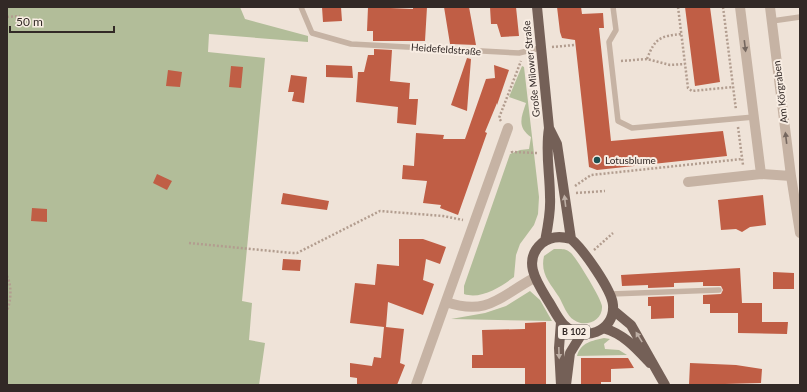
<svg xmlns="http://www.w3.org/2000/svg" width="807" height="392" viewBox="0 0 807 392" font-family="Lato,sans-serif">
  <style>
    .green { fill: #b2bd99 }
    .building { fill: #c05e45 }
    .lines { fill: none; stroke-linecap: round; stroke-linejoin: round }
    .path { stroke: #b29d8f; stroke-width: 2.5; stroke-dasharray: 2 2; stroke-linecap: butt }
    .service { stroke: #c6b3a4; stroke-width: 5.5 }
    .minor { stroke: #c6b3a4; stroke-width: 10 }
    .primary { stroke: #746057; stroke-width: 10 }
    .oneway { fill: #75675f }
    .oneway2 { fill: #bdaea4 }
    .poi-dot { fill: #1d5051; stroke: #f8ede3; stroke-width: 1.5 }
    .labels { text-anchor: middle; stroke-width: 4; stroke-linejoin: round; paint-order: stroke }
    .shield { fill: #f8ede3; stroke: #6d645f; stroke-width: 1 }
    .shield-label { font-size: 9px; font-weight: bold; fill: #322926 }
    .street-label { font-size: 10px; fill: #322926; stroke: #f8ede3 }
    .poi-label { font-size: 10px; fill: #322926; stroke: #f8ede3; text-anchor: start }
  </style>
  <rect width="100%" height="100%" fill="#efe3d8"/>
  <!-- green -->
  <path class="green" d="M7,7H240L245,19L308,36V42L209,34L208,52L265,58L242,301L252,303L249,340L265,343L259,385H7Z
    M522,66L524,67L539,197L538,214L534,225L520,244L516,255L514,277C502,286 481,300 464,294V286L510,154L520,150L529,149L531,137C517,127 521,118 526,103L509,97Z
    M554,249C561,249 566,248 571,253C577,259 601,298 602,306C603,321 585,328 574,320C567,316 563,304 559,297C550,283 540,274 544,256Z
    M530,291L540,300L552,321L451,319L485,313L506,306Z
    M604,338L610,339L604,344L605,349L619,350L627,355L577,356C581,342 592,341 604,338Z"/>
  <!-- building -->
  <path class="building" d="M322,7H341L342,21L323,22Z
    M368,7L413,9V7H427L425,41H373V31H367Z
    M444,7H469L476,45L450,44Z
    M490,7H516L519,36L501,37L497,24H491Z
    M557,7H581L582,14L603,13L604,28H599L611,141L723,131L727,156L597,170L589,167L575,40L562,38L560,32Z
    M685,7H710L720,82L695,86Z
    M374,49L392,50L390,81L410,83L409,99H418L416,125L397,123L398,107L356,102L358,72H364L368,55H374Z
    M467,58L471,59L467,111L451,105Z
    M326,65L352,66L353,78L326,77Z
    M494,65L509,70L497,105V103L485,132L487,133L458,215L440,208L441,205L423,203L427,181L402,179L403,165L414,166L416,133L444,135L443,139H465L486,79L495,78Z
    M231,66L243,67L241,88L229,87Z
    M168,70L182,72L180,87L166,86Z
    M291,75L307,77L304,103L292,101L294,92H288Z
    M157,174L172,181L167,190L153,183Z
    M283,193L329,201L327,210L281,204Z
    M763,195L766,225L750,227L742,232L736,229L721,230L718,200Z
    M32,208L47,209V222L31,221Z
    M399,239H423L446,247L440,264L426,259L423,280L434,284L423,315L388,302L386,327L404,329L400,363L405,365L397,385H357V378L350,377V363L372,366L374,357L381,358L384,327L350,323L355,283L375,285L377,264L399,266Z
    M283,259L301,260L300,271L282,270Z
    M740,268L742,303H762V322H788L787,334L738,333V313H710V304H703V295L721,294L723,290L721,286H703V282L674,283V287L648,288V285L622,286L621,275Z
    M773,272L794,273V289H773Z
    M674,296V318L651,319V306H648V297Z
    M546,322V385H525V368H472V355H483L482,330L525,329V323Z
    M581,358H628L634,368L611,369V382H601V385H581Z
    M690,363L736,365L762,369L761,383L689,385Z"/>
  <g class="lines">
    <!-- path -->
    <path class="path" d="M678,7L688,88L692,91L733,87
      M723,7L736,110
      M7,17L20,16
      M552,47L575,45
      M647,59C655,38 660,36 682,34
      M621,61L647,59L670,65L685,64
      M501,121L499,118L521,61
      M738,127L743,165
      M512,151V152L537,153
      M575,186L591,175L742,159
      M576,193L605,191
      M189,243L292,253H297L380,211L443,216L463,220
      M594,250L613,233
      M7,276C12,286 11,301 7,311"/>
    <!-- service -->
    <path class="service" d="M301,7L312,33L351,44L519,53L540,48
      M613,7L616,30L609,42L618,121L632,128L754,117
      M772,21L800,17
      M611,294L719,290"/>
    <!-- minor -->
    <path class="minor" d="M740,7L761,174
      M770,7L791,176L800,233
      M688,182L761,174L791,176
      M446,302C488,316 499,297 534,278
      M416,385L508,128"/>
    <!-- primary -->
    <path class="primary" d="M537,7L549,128C545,152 550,174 550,197C551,212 548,226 545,241
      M549,128L557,144L571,239C583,249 612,290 613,305C615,332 583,343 564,325C558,319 554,310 549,302C538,284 521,261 542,243C551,236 561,236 571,239
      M613,310L631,325L665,385
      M603,328C624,334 636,348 650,363
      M561,385L559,348L561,322
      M566,385L570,353L581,335"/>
  </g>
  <!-- one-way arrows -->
  <defs><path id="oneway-solid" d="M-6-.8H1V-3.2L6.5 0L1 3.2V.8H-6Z"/></defs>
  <g class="oneway">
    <use href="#oneway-solid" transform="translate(745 46) rotate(83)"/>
    <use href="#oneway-solid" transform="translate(786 138) rotate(-97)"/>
  </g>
  <g class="oneway2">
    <use href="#oneway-solid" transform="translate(565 201) rotate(-97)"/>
    <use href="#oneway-solid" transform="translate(639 337) rotate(-122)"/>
    <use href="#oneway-solid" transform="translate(559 353) rotate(88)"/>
  </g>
  <!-- markers -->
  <circle class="poi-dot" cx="597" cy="160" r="4"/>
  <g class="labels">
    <!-- shield labels -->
    <rect class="shield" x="558" y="325" width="32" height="14" rx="3"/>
    <g class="shield-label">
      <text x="574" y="335">B 102</text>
    </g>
    <!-- street labels -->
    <g class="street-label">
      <text transform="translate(446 49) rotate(4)" y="4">Heidefeldstraße</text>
      <text transform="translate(531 69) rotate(-96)" y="4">Große Milower Straße</text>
      <text transform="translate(780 92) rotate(-97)" y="4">Am Körgraben</text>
    </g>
    <!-- poi labels -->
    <g class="poi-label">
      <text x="605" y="164">Lotusblume</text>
    </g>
  </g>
  <!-- border -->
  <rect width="807" height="392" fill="none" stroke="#322926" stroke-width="16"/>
  <!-- scale -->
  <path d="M10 26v6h104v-6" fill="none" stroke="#322926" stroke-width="2"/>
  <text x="16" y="26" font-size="12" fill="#322926" stroke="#f8ede3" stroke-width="3" paint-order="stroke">50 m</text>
</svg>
